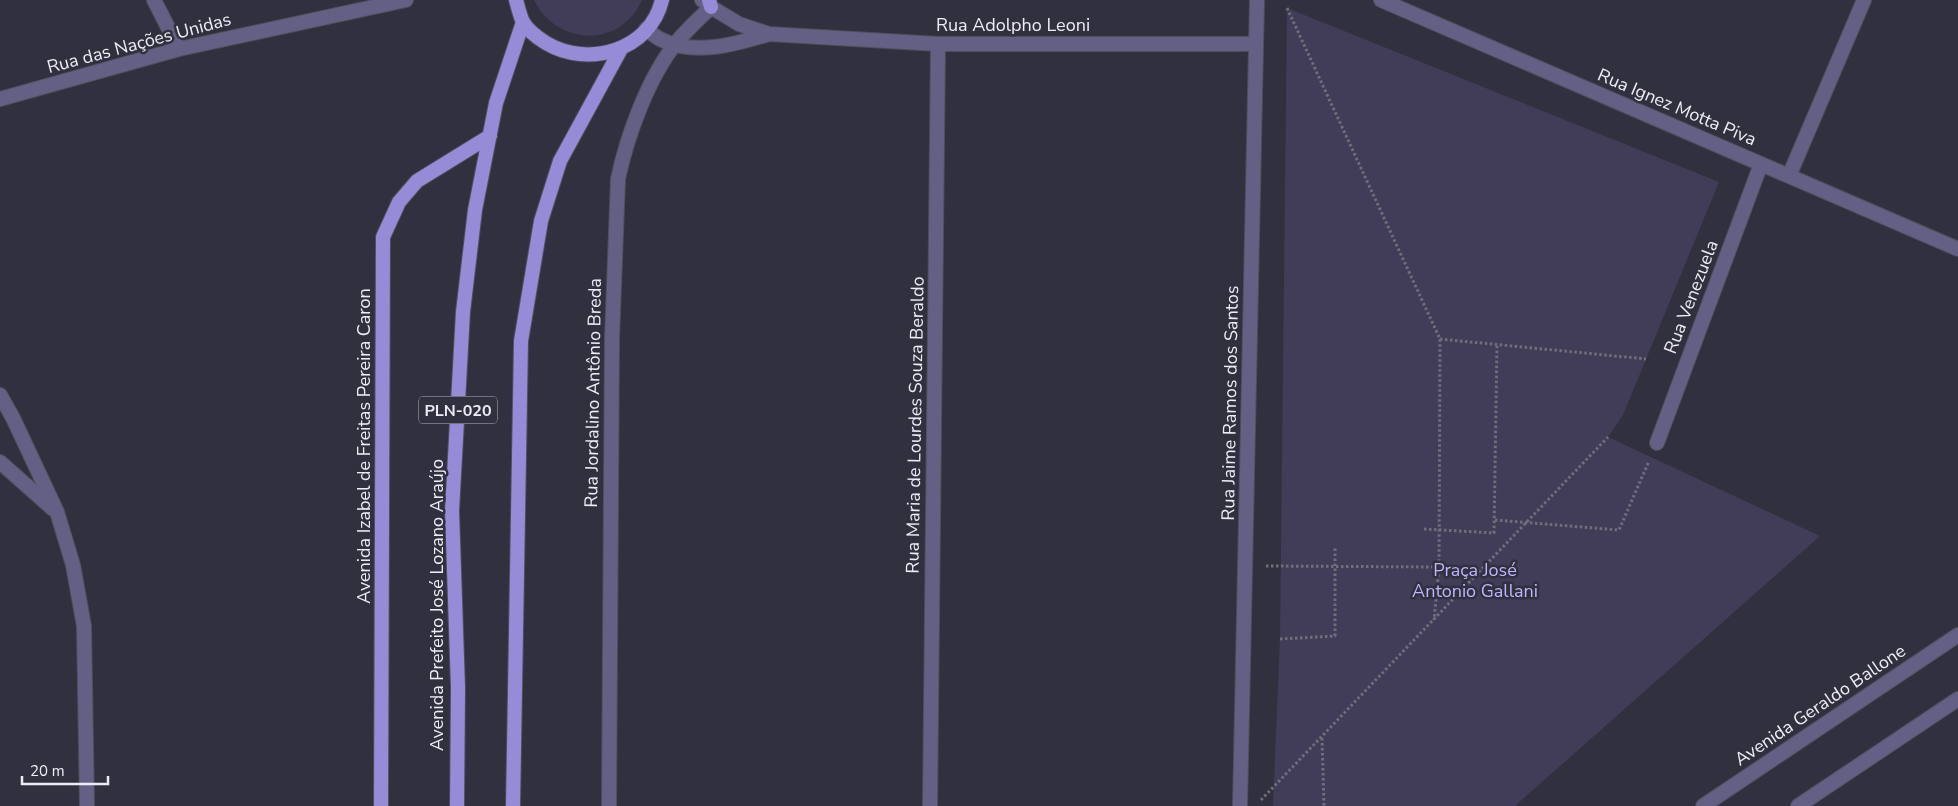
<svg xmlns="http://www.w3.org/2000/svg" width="1958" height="806" viewBox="0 0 1958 806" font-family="'Nunito Sans',sans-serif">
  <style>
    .green { fill: #413d59 }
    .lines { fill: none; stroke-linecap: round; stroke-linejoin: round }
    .minor-casing { stroke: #4f4e5b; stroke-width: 16 }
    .tertiary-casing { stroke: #4f4e5b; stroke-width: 16 }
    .primary-casing { stroke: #4f4e5b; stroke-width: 16 }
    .path { stroke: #6f6e7b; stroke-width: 3; stroke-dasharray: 2.5 2.5; stroke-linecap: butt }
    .minor { stroke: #646085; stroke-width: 14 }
    .tertiary { stroke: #646085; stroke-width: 14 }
    .primary { stroke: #958bd7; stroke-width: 14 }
    .labels { text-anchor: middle; stroke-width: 5; stroke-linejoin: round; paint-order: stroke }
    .shield { fill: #31303e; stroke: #b5b4bf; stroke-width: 1 }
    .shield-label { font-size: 16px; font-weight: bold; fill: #edecf6 }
    .street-label { font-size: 18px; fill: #edecf6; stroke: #31303e }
    .park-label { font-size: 18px; fill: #bdb5fd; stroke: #31303e }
  </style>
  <rect width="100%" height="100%" fill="#31303e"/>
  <!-- green -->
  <path class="green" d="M534,0H642C620,49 557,46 534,0Z
    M1287,8L1719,182L1623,415L1608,437L1820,536L1515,806H1273L1280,639Z"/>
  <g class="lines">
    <defs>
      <path id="minor" d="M154,0L179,49
        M702,0L711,7L739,24L769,34L938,44H1256
        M1381,0L1958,249
        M646,29C651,33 657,38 662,40C696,56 736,44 769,34
        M0,99L179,49L406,0
        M1789,176L1864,0
        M0,395L13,418L57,512L73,565L84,626L87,806
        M1657,443L1761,164
        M0,462L53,509
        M609,806L612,339L618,179C627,136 648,78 676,43C686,30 699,19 711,7
        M930,806L938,44
        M1240,806L1257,0"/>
      <path id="tertiary" d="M1703,806L1958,635
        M1798,806L1958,699"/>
      <path id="primary" d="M516,0C518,7 520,16 523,22C528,31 538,38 546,43C588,68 650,51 662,0
        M709,0L711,7
        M381,806L383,237L399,202L417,181L490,136
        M457,806L458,688L452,511L463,312L475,210L496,103L523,22
        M513,806L521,341L541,221L560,161L621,49"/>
    </defs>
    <!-- minor casing -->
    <use href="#minor" class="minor-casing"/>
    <!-- tertiary casing -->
    <use href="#tertiary" class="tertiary-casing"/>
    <!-- primary casing -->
    <use href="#primary" class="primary-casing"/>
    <!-- path -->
    <path class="path" d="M1287,8L1440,339L1439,567L1434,620
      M1440,339L1646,359
      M1495,520L1619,530L1649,461
      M1424,529L1494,533L1497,344
      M1266,566L1439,567L1481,571
      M1280,639L1335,636V546
      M1322,738L1324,806
      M1261,800L1608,437"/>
    <!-- minor -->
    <use href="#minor" class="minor"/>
    <!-- tertiary -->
    <use href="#tertiary" class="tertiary"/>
    <!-- primary -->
    <use href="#primary" class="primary"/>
  </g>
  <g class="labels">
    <!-- shield labels -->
    <rect class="shield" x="419" y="396.5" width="78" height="27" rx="4"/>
    <g class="shield-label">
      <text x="458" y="416">PLN-020</text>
    </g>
    <!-- street labels -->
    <g class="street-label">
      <text x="1013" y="31">Rua Adolpho Leoni</text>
      <text transform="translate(139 43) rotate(-15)" y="6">Rua das Nações Unidas</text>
      <text transform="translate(1677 107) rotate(23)" y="6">Rua Ignez Motta Piva</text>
      <text transform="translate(1691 297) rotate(-69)" y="6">Rua Venezuela</text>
      <text transform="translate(593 393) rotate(-89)" y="6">Rua Jordalino Antônio Breda</text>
      <text transform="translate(1230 403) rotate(-89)" y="6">Rua Jaime Ramos dos Santos</text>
      <text transform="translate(915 425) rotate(-89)" y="6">Rua Maria de Lourdes Souza Beraldo</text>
      <text transform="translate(364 446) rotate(-90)" y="6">Avenida Izabel de Freitas Pereira Caron</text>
      <text transform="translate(437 605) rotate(-90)" y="6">Avenida Prefeito José Lozano Araújo</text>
      <text transform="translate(1820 705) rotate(-34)" y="6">Avenida Geraldo Ballone</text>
    </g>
    <!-- park labels -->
    <g class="park-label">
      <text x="1475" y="576">Praça José<tspan x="1475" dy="21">Antonio Gallani</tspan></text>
    </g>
  </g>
  <!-- scale -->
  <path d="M22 776v8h86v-8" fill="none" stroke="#edecf6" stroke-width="2.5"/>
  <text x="30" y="776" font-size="15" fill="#edecf6" stroke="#31303e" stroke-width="4" paint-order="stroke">20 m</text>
</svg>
